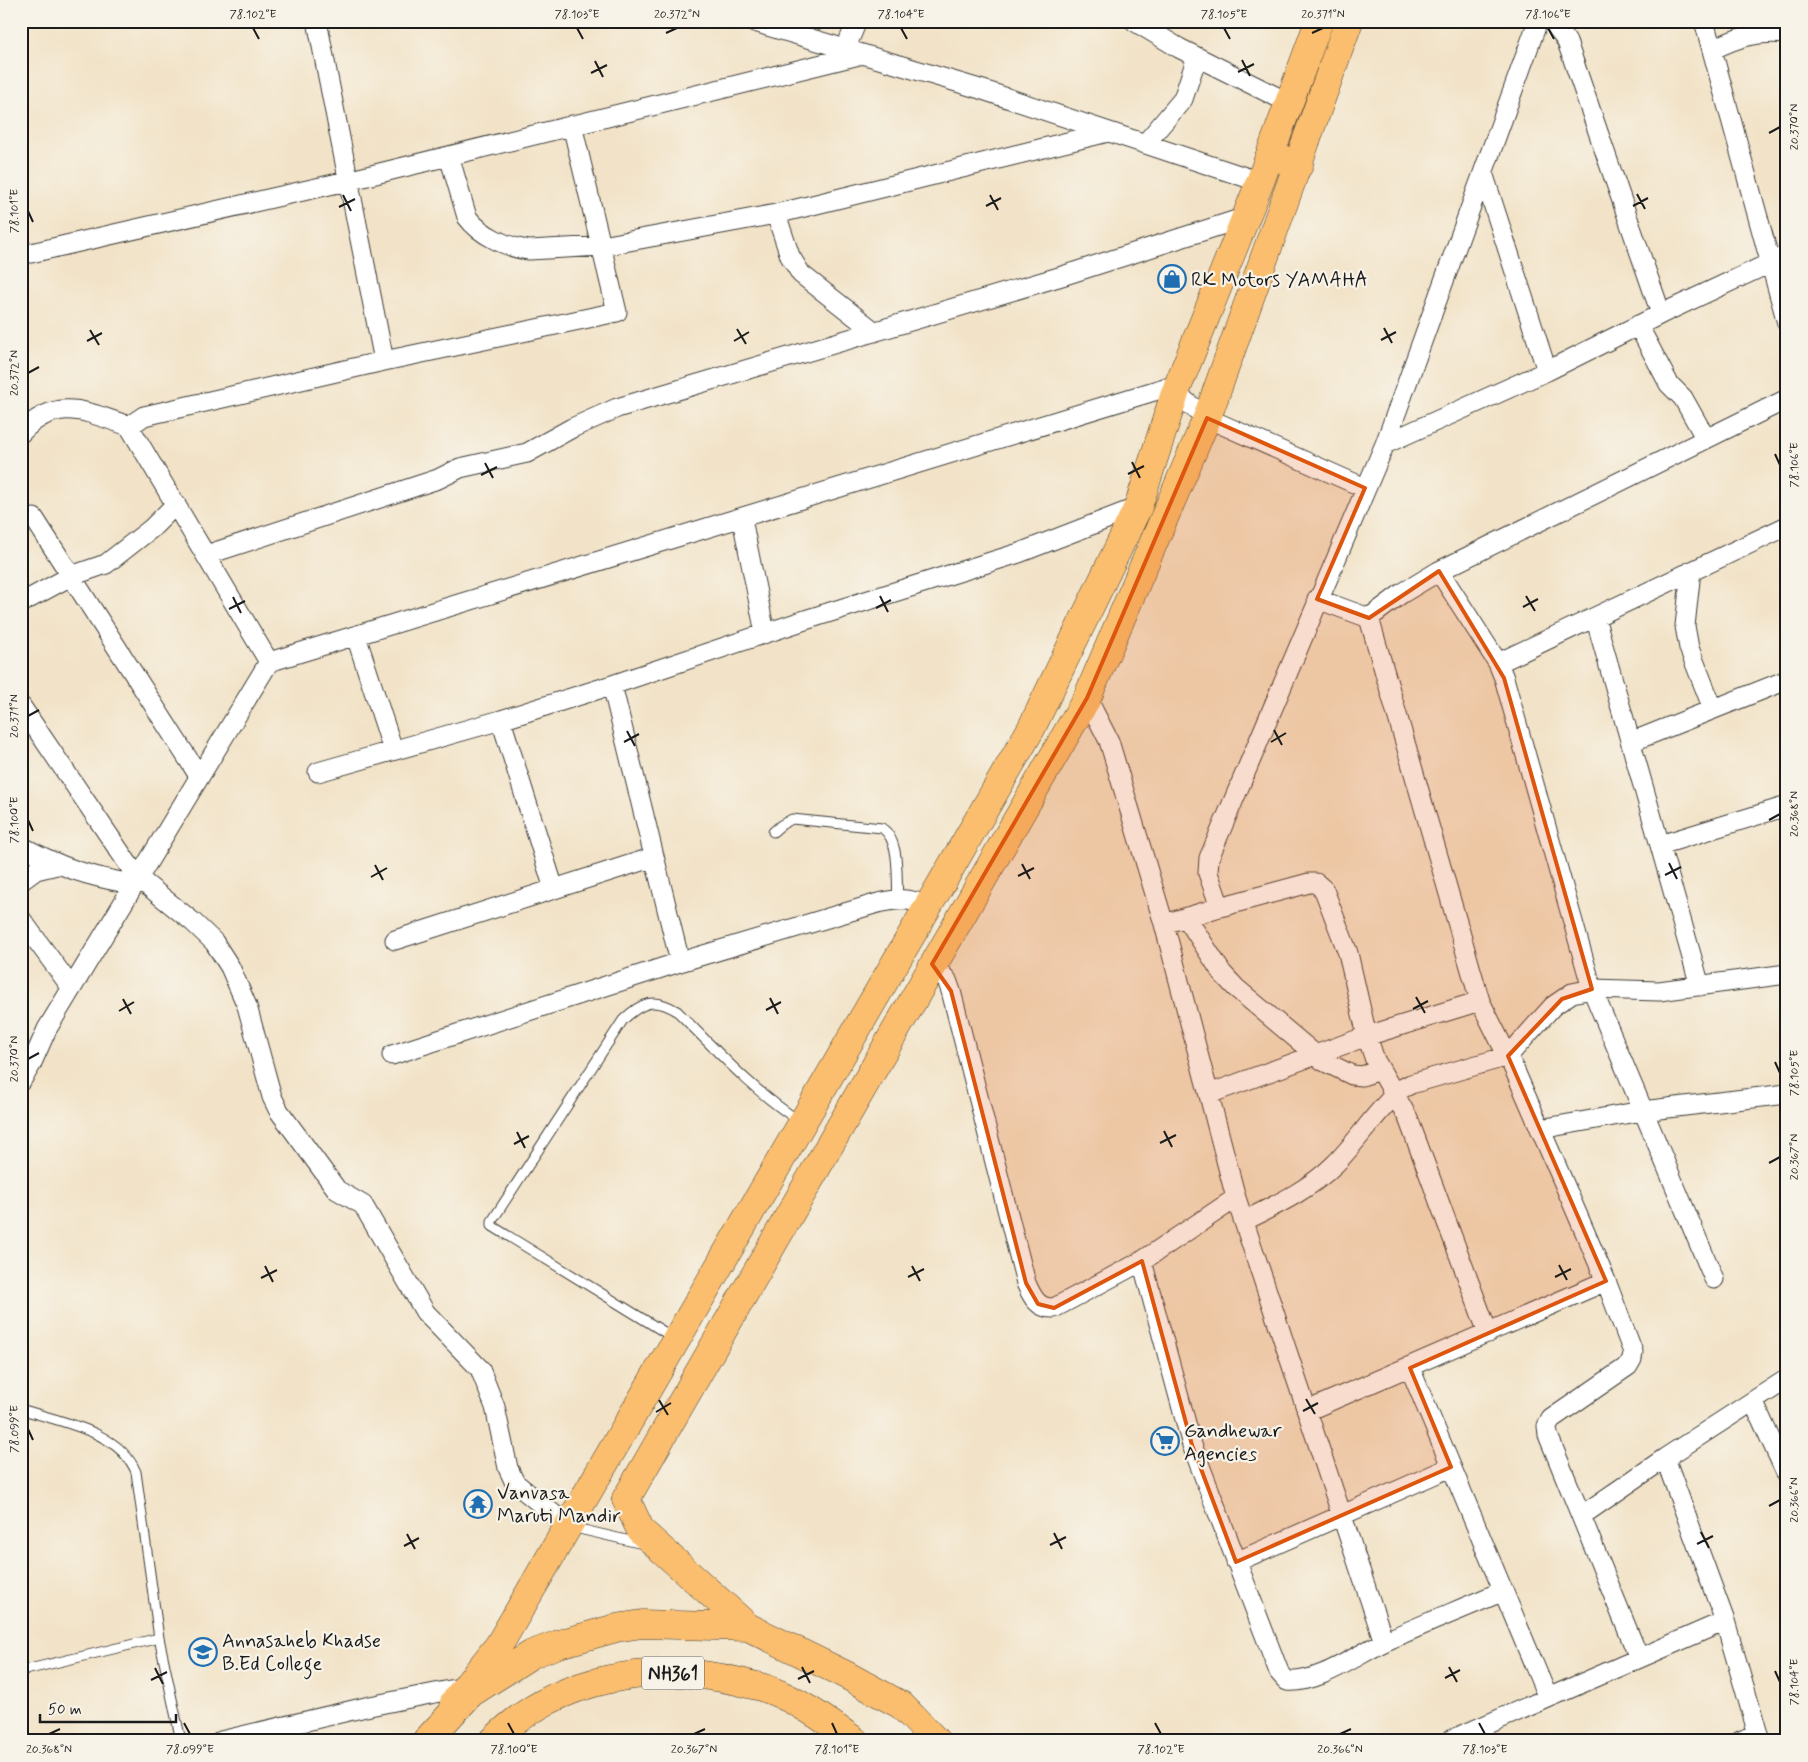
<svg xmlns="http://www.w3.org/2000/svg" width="1808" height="1762" viewBox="0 0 1808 1762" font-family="Mynerve,sans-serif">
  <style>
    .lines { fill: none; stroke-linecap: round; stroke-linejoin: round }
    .lane-casing { stroke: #3c3a36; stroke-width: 11 }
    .street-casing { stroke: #3c3a36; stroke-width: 21 }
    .primary-casing { stroke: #3c3a36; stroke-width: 29 }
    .highway-casing { stroke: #3c3a36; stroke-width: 29 }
    .lane { stroke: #fff; stroke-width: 9 }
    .street { stroke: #fff; stroke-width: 19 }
    .primary { stroke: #fbbe6e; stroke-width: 28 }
    .highway { stroke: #fbbe6e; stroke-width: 28 }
    .marked { fill: #de560d; fill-opacity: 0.2; stroke: #de560d; stroke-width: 4; stroke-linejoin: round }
    .ticks { fill: none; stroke: #1c1c1c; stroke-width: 2 }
    .labels { text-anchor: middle; stroke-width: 4.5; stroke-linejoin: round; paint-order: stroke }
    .shield { fill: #f7f3e8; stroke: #5e5c59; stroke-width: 1 }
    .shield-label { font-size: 19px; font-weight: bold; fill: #1c1c1c }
    .poi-label { font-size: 20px; fill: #1c1c1c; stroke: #f7f3e8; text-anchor: start }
    .neatline { fill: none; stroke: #1c1c1c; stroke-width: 2 }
    .ticks-label { font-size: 12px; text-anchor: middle; fill: #1c1c1c }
  </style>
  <rect width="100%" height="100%" fill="#f7f3e8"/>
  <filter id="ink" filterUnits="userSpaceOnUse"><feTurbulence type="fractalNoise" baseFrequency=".02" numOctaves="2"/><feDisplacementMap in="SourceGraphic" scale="10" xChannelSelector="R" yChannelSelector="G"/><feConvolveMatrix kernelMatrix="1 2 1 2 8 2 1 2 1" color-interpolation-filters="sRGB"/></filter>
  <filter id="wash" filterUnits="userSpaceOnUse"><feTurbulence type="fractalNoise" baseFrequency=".0096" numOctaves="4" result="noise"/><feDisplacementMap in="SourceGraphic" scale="20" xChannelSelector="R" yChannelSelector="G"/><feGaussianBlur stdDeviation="1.12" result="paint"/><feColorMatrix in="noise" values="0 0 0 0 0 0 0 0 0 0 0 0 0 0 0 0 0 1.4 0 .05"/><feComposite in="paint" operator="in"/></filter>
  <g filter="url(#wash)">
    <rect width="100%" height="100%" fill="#f2e3c8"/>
  </g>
  <g filter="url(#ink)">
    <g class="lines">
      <defs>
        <path id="lane" d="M773,832L781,825L792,819L882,828C901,841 896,877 898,899
          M674,1338L492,1226V1221L623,1020C642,1002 654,997 677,1011C717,1051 754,1092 801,1122
          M21,1409C59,1422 119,1430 136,1472L159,1638L181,1741
          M571,1527L643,1544
          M21,1671L159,1638"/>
        <path id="street" d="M317,21L384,361L617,312L572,125
          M751,21L980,89L1260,182
          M1134,21L1179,48L1289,103
          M1553,21L1567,42L1661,314
          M1704,21L1787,323
          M845,50L857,21
          M1712,50C1737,37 1758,31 1787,34
          M1145,144L1183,99L1197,57
          M449,156L467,217C480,235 508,248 529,250L602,246L776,214L1108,132
          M1484,176L1547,371
          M776,214L790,256L801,274L875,332
          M31,253L347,181L859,55
          M1638,325L1669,384L1683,398L1706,439
          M129,426L144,416L384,361
          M21,433C57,395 86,412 129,426L269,662L47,1029L31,1065L21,1081
          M1385,444L1547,371L1661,314L1787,255
          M34,518L199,776
          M742,519L765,633
          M206,555L438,479L460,468L527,453L572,428L617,408L1062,276L1246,217
          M1439,571L1498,663L1504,678L1592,989L1714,1279
          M1691,571L1685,626L1689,648L1713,709
          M1317,599L1369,618L1480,1001L1515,1071L1559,1172L1606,1281L1633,1352L1632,1359L1628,1366L1551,1419L1547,1426L1548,1435L1639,1658
          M21,603L71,576L106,564L152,528L176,504
          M1595,617L1700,986
          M1369,618L1401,594L1439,571L1787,399
          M356,636L393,750
          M269,662L1164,388L1175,393L1207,418L1365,488
          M1498,663L1787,526
          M612,685L680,962
          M1087,698L1109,741L1164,924L1236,1198L1384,1642
          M21,706L137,877L193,922L214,942L230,967L247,1006L272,1097L279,1111L337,1190L363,1205L425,1312L480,1369L495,1407L508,1468L515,1483L568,1526
          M501,720L554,889
          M1631,742L1787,680
          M318,772L501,720L612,685L805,620L1019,553L1138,507
          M1660,845L1787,806
          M21,846C60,867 89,877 133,884
          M21,881L36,870L57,865
          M1220,907L1309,883H1316L1324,890L1348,953L1367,1036L1375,1060L1408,1118L1488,1333
          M1186,917L1222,973L1236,988L1323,1061L1352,1075L1362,1076L1380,1070
          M21,919L71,987
          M1164,924L1220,907L1208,873L1209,858L1385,444L1538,21
          M395,940L654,857
          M932,964L947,980L951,991L1026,1283C1032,1297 1038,1309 1054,1308L1142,1261L1236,1198
          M392,1055L680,962L878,903C897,899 910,897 928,907
          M1209,1094L1367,1036L1480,1001
          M1540,1129L1642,1111L1787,1094
          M1244,1221C1276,1205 1309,1190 1335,1164C1358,1141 1376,1111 1401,1089L1411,1084L1508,1056L1553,1006L1572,993L1592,989L1659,991L1787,974
          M1142,1261L1192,1445L1279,1672L1287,1681C1318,1684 1358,1654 1386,1641C1424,1624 1464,1608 1503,1591
          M1410,1368L1548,1698
          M1753,1401L1787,1475
          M1307,1411L1606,1281
          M1665,1458L1787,1379
          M1581,1516L1665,1458L1725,1621L1760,1741
          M1236,1562L1451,1467
          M221,1741L370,1706L465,1687
          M1449,1741L1725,1621
          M1740,1741L1758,1734"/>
        <path id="primary" d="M626,1499L1087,698L1207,418L1349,21
          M454,1702L499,1645L1031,729L1138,507L1175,393L1260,182L1319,21"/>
        <path id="highway" d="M1270,155L1299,165
          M626,1499L641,1531L748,1627L846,1675L901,1705L936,1741
          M426,1741L471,1693L532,1654L559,1644L616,1628L642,1624L748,1627
          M493,1741C557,1676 655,1661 741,1682C750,1685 761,1686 770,1690C801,1702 828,1722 855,1741"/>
      </defs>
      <!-- lane casing -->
      <use href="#lane" class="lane-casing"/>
      <!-- street casing -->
      <use href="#street" class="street-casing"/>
      <!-- primary casing -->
      <use href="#primary" class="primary-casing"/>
      <!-- highway casing -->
      <use href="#highway" class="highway-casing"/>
      <!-- lane -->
      <use href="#lane" class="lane"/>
      <!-- street -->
      <use href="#street" class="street"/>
      <!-- primary -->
      <use href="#primary" class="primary"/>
      <!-- highway -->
      <use href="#highway" class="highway"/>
    </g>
  </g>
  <!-- marked area -->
  <path class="marked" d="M1207,418L1365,488L1317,599L1369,618L1439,571L1504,678L1592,989L1562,999L1508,1056L1606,1281L1410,1368L1451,1467L1236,1562L1192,1445L1142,1261L1054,1308L1038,1304L1026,1283L951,991L932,964L1087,698Z"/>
  <!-- ticks -->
  <path class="ticks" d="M253,28L259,39M577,28L583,39M901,28L907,39M1224,28L1230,39M1548,28L1554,39M666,33L677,28M1312,33L1323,28M1242,60L1250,76M595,61L603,77M1238,72L1254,64M591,73L607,65M1769,133L1780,127M1637,194L1645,209M343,195L351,211M990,195L998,210M986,206L1001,198M1633,206L1648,198M339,207L355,199M28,211L33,222M1384,328L1392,343M737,329L746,344M90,330L99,345M1381,340L1396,332M87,341L102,333M734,341L749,332M28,373L39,367M1775,454L1780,465M1132,462L1140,478M485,463L493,478M1128,474L1144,466M481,475L497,467M880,596L888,612M1526,596L1535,611M233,597L241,613M1523,607L1538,599M876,608L891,600M229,609L245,601M28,716L39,710M1274,730L1282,745M627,731L635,746M624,742L639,734M1271,742L1286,733M28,820L33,831M1769,820L1780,814M1669,863L1677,879M1022,864L1030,879M375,865L383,880M1665,875L1681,867M1018,876L1034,868M371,877L387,868M1416,997L1425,1013M770,998L778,1014M123,999L131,1014M1413,1009L1428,1001M766,1010L781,1002M119,1011L134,1002M28,1059L39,1053M1775,1062L1780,1073M1164,1131L1172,1147M517,1132L525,1148M1160,1143L1176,1135M514,1144L529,1136M1769,1163L1780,1157M1559,1265L1567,1280M265,1266L273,1282M912,1266L920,1281M908,1277L924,1269M1555,1277L1571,1269M261,1278L277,1270M1306,1399L1315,1414M659,1400L668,1415M1303,1411L1318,1403M656,1412L671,1403M28,1429L33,1440M1769,1506L1780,1500M1701,1532L1709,1548M1054,1533L1062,1549M407,1534L415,1549M1697,1544L1713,1536M1050,1545L1066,1537M404,1546L419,1538M802,1667L810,1683M1449,1667L1457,1682M155,1668L163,1684M1775,1671L1780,1682M1445,1678L1460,1670M798,1679L814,1671M151,1680L167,1672M184,1723L190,1734M508,1723L514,1734M832,1723L837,1734M1155,1723L1161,1734M1479,1723L1485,1734M49,1734L60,1729M694,1734L705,1729M1340,1734L1351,1729"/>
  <!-- icons -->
  <defs>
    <symbol id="shop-ring" viewBox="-11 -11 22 22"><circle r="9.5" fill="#f7f3e8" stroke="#1f6fb2" stroke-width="1.5"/><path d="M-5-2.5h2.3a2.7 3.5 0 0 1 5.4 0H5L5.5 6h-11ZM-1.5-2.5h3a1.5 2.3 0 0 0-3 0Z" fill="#1f6fb2"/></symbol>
    <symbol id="supermarket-ring" viewBox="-11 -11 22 22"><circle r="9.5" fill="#f7f3e8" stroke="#1f6fb2" stroke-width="1.5"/><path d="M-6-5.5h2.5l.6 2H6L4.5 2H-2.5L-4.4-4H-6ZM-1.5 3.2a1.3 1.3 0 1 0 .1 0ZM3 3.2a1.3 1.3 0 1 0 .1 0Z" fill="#1f6fb2"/></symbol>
    <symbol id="temple-ring" viewBox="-11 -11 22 22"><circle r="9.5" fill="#f7f3e8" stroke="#1f6fb2" stroke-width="1.5"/><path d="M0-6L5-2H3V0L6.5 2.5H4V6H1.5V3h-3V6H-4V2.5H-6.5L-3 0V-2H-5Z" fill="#1f6fb2"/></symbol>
    <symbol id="school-ring" viewBox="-11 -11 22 22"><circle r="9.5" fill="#f7f3e8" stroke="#1f6fb2" stroke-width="1.5"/><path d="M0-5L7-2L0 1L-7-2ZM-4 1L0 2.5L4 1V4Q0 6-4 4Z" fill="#1f6fb2"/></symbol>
  </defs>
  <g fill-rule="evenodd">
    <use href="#shop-ring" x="1156" y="263" width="32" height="32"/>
    <use href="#supermarket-ring" x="1149" y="1425" width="32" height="32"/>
    <use href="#temple-ring" x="462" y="1488" width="32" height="32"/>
    <use href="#school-ring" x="187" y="1636" width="32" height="32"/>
  </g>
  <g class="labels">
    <!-- shield labels -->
    <rect class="shield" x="642" y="1656.5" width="62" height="33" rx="4"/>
    <g class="shield-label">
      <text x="673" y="1680">NH361</text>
    </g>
    <!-- poi labels -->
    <g class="poi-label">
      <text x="1191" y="286">RK Motors YAMAHA</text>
      <text x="1184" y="1437">Gandhewar<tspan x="1184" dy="23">Agencies</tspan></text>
      <text x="497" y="1499">Vanvasa<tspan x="497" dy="23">Maruti Mandir</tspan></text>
      <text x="222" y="1647">Annasaheb Khadse<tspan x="222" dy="23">B.Ed College</tspan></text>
    </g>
  </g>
  <!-- margin -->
  <rect width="1808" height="1762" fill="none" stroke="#f7f3e8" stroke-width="55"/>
  <!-- scale -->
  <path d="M40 1714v8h136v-8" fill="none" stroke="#1c1c1c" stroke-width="2.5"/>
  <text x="48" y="1714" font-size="15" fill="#1c1c1c" stroke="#f7f3e8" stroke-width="4" paint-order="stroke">50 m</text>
  <rect x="28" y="28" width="1752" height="1706" class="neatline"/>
  <g class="ticks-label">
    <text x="253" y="18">78.102°E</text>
    <text x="577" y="18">78.103°E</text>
    <text x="677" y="18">20.372°N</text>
    <text x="901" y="18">78.104°E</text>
    <text x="1224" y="18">78.105°E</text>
    <text x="1323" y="18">20.371°N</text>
    <text x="1548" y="18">78.106°E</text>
    <text transform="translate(1794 127) rotate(-90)" y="4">20.370°N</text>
    <text transform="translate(14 211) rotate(-90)" y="4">78.101°E</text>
    <text transform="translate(14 373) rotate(-90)" y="4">20.372°N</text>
    <text transform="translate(1794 465) rotate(-90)" y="4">78.106°E</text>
    <text transform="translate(14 716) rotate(-90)" y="4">20.371°N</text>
    <text transform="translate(1794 814) rotate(-90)" y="4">20.368°N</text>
    <text transform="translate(14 820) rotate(-90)" y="4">78.100°E</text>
    <text transform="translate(14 1059) rotate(-90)" y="4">20.370°N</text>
    <text transform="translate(1794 1073) rotate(-90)" y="4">78.105°E</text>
    <text transform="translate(1794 1157) rotate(-90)" y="4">20.367°N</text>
    <text transform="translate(14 1429) rotate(-90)" y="4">78.099°E</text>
    <text transform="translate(1794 1500) rotate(-90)" y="4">20.366°N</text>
    <text transform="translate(1794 1682) rotate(-90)" y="4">78.104°E</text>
    <text x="49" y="1753">20.368°N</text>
    <text x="190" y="1753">78.099°E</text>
    <text x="514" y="1753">78.100°E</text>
    <text x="694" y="1753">20.367°N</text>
    <text x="837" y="1753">78.101°E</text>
    <text x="1161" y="1753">78.102°E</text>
    <text x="1340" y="1753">20.366°N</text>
    <text x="1485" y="1753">78.103°E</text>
  </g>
</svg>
